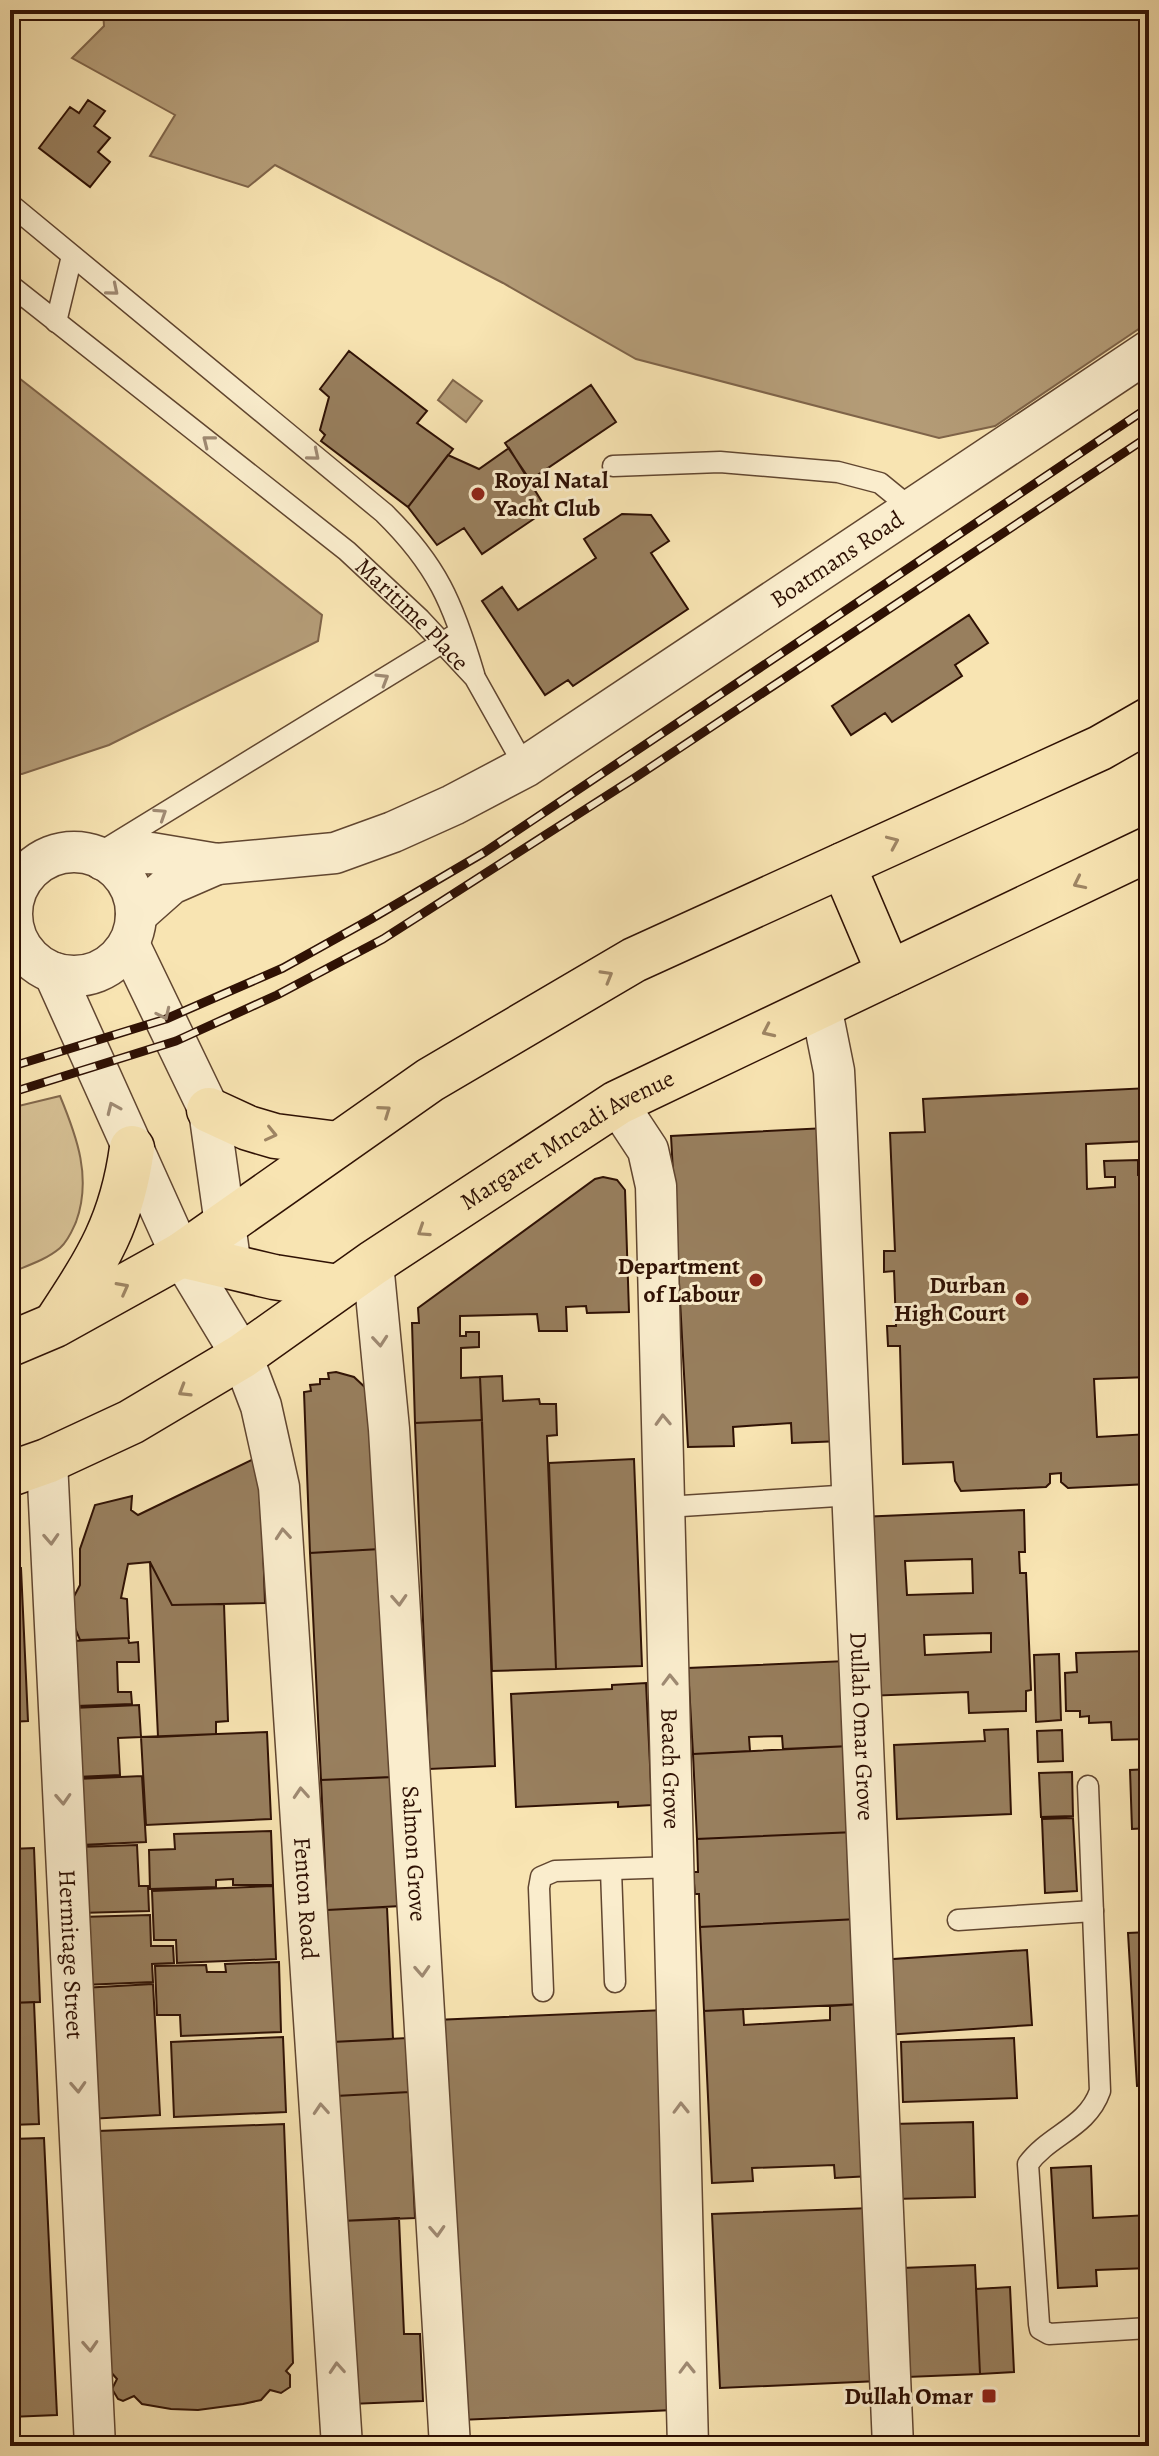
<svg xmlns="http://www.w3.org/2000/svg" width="1159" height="2456" viewBox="0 0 1159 2456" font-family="Alegreya,serif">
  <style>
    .green { fill: #d6c094; stroke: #82684c; stroke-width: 2 }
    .water { fill: #b49c77; stroke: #7f6449; stroke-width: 2 }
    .building { fill: #987f5e; stroke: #2f1104; stroke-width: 2; fill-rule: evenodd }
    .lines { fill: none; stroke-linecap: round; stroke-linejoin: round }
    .service-casing { stroke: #614630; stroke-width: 23 }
    .minor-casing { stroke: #614630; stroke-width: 43 }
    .primary-casing { stroke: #2f1104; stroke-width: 47 }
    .service { stroke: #faedcd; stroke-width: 20 }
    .minor { stroke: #faedcd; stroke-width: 40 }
    .primary { stroke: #f8e4b2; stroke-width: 44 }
    .rail-casing { stroke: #2f1104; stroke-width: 9 }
    .rail { stroke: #faedcd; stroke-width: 6; stroke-dasharray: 18; stroke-linecap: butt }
    .oneway { stroke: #9f8a73 }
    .oneway2 { stroke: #9e8564 }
    .poi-dot { fill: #8f2418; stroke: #faedcd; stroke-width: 3 }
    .labels { text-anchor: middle; stroke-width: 6; stroke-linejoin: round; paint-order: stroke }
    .poi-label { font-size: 24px; font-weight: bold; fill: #2f1104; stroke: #faedcd; text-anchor: end }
    .street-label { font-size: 24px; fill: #2f1104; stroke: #faedcd }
  </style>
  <rect width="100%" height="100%" fill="#f8e4b2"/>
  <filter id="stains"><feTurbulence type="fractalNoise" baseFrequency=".0025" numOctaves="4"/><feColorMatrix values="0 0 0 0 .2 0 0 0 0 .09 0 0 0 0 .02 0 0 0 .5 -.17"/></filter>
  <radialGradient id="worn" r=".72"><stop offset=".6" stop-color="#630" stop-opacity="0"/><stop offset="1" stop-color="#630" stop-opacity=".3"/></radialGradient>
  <!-- green -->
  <path class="green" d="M60,1096C77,1137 92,1178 76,1222C72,1231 68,1241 60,1248C46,1260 26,1266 10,1273V1108Z"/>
  <!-- water -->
  <path class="water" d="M103,10H1149V322L995,426L939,438L636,359L503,283L275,165L248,187L150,156L175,115L72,58L104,26Z
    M10,371L322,615L318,641L109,745L22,774L10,773Z
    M453,380L482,401L466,422L438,400Z"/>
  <!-- building -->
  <path class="building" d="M88,100L105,111L94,126L110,138L98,152L110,162L90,187L39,148L70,107L79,113Z
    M349,351L427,411L417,423L453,449L408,507L321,441L325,435L320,430L329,397L320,389Z
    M591,385L616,422L530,480L505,443Z
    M509,448L547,510L482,554L464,528L437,545L408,507L448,455L479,469Z
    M622,514L651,515L669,541L651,553L688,609L573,686L568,680L545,695L482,601L502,587L518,610L596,558L584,539Z
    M969,615L988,643L955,665L962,676L892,722L885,713L851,735L832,706Z
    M1149,1088V1141L1086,1144L1087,1189L1115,1187V1177H1105L1104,1161L1138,1160V1175L1149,1174V1377L1094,1379L1097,1437L1149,1434V1484L1068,1488L1061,1482V1473L1050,1474V1483L1046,1487L961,1491L955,1481L953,1462L903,1464L900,1346H888L887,1326H896L894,1271L884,1272V1251H895L890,1133L925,1132L923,1099Z
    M826,1128L842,1441L792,1443L791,1423L733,1427L734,1446L688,1447L671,1136Z
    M603,1177L617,1180L625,1190L629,1312L587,1313L586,1306L566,1307L567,1331H539L537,1314L460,1316V1336H466V1332H479V1347L461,1348V1378L480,1377L482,1420L415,1423L412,1323H419L418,1308L595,1179Z
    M336,1372L354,1377L370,1392L380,1549L310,1553L304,1392L311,1391L310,1385L320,1384V1379H329L328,1373Z
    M502,1376L503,1401L539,1399L540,1404H556L557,1435L547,1436L556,1669L492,1671L480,1377Z
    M482,1420L495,1766L429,1769L415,1423Z
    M260,1456L265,1603L172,1605L150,1562L128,1564L121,1598L127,1599L129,1638L80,1640L70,1616V1604L80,1585V1549L95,1505L132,1496L131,1510L138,1515Z
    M634,1459L642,1666L556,1669L549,1463Z
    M1024,1510L1025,1552H1019L1020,1573H1026L1031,1690L1026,1691V1711L969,1713L968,1692L866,1696L859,1517ZM972,1559L973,1593L907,1595L905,1561ZM991,1633V1652L925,1655L924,1635Z
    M380,1549L391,1777L321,1780L310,1553Z
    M150,1562L172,1605L224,1604L228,1721L216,1722V1734L158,1737Z
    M21,1568L28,1721L10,1722V1569Z
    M128,1638L129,1643L138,1642L139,1662H117L118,1692H131L132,1704L76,1706L74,1641Z
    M1149,1651V1739L1112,1740L1111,1722L1089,1723V1716L1080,1717V1711H1066L1065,1673L1077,1672L1076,1653Z
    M1059,1654L1061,1720L1036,1722L1034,1655Z
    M846,1661L850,1746L783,1749L782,1736L749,1737L750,1751L693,1754L688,1668Z
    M646,1683L652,1805L618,1807V1802L516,1807L511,1694L612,1689V1685Z
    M139,1705L141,1737L118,1738L120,1775L76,1777L73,1708Z
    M1008,1729L1011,1814L897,1819L894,1745L985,1741L984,1730Z
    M1062,1730L1063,1761L1038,1762L1037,1731Z
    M267,1732L271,1819L146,1825L141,1737Z
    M850,1746L855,1832L697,1839L693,1754Z
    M1149,1769V1828L1132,1829L1130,1770Z
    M1072,1772L1073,1816L1041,1817L1039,1773Z
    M142,1776L146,1842L80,1845L77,1779Z
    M395,1777L401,1906L327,1910L321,1780Z
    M1073,1818L1077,1891L1045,1893L1042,1819Z
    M271,1831L273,1885H233V1879L216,1880V1887L150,1889L149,1850L175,1849L174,1834Z
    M855,1832L858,1919L700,1927L699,1894H695L693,1872H698L697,1839Z
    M137,1845L139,1886H148L149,1911L80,1913L78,1847Z
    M34,1848L40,2002L10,2003V1849Z
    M1145,1856H1149V1920H1148Z
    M273,1886L276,1959L177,1963L176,1940H154L152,1891Z
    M387,1907L393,2039L333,2042L327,1910Z
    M150,1915L151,1946H173L174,1963L152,1964L153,1982L83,1985L80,1917Z
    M858,1919L862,2004L704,2011L700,1927Z
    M1149,1932V2085L1137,2086L1128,1933Z
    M1027,1950L1032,2025L885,2035L879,1960Z
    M279,1962L281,2032L181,2036L180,2015H157L155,1966L206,1965L207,1972H226L225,1964Z
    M153,1984L160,2115L89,2119L82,1988Z
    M34,2002L39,2124L10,2125V2003Z
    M862,2004L871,2176L835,2178L834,2165L752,2168L753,2181L712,2183L704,2011L743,2009L744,2025L830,2020V2006Z
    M665,2010L673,2410L460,2420L435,2020Z
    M283,2037L286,2112L174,2117L171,2042Z
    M407,2038L409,2092L336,2096L333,2042Z
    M1014,2038L1017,2098L903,2102L901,2042Z
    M409,2092L415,2218L342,2221L336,2096Z
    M973,2122L975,2197L894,2199L892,2124Z
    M284,2124L293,2363L286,2371L290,2375V2387L281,2393L270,2390L261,2400L243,2404L198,2410L171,2409L142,2404L134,2396L123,2401L118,2399L112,2389L117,2379L109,2370L98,2131Z
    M44,2138L57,2415L10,2417V2139Z
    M1091,2166L1093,2218L1149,2215V2268L1096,2270L1097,2286L1058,2288L1051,2168Z
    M871,2208L879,2381L720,2388L712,2214Z
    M399,2218L404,2334H420L423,2401L350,2404L342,2221Z
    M975,2265L980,2374L907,2377L902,2268Z
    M1010,2287L1014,2372L980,2374L976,2289Z"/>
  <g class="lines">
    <defs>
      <g id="service">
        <path d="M10,204L384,513C437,565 453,603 474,674"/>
        <path id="s1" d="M10,285L347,551L420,619L475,678L525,767"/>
        <path d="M56,322L72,256"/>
        <path d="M613,466L720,462L838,472L880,483L913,510"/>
        <path d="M109,847L453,636"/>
        <path d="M666,1507L853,1495"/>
        <path d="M1088,1786L1100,2091C1087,2128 1050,2134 1028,2164L1039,2324L1040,2329L1049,2334L1149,2328"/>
        <path d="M611,1870L615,1982"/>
        <path d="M958,1920L1093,1911"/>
        <path d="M543,1991L539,1888L541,1877L555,1871L675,1867"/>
      </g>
      <g id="minor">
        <circle cx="74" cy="914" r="62"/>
        <path id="s2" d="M103,860L122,854L151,853L217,864L335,853L393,832L453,805L525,767L1149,351"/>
        <path d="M136,915L171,884L217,864"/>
        <path d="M129,944L209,1110L229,1253"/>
        <path id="s3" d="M54,973L181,1255L242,1356L261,1406L279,1487L342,2446"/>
        <path id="s4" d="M821,1006L834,1071L835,1090L893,2446"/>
        <path id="s5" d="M617,1103L648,1150L656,1186L688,2446"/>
        <path id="s6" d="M373,1263L389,1429L450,2446"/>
        <path id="s7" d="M47,1461L95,2446"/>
      </g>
      <g id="primary">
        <path d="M843,865L889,973"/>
        <path d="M209,1110L248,1128L275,1136L338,1144"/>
        <path d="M181,1255L274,1277L338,1287"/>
        <path d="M58,1320C98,1259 122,1222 132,1148"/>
        <path d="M10,1344L55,1325L181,1255L430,1080L634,960L1100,748L1149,720"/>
        <path id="s8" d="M10,1474L47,1461L131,1422L242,1356L373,1263L617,1103L1149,849"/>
      </g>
    </defs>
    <!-- service casing -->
    <use href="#service" class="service-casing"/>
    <!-- minor casing -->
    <use href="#minor" class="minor-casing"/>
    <!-- primary casing -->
    <use href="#primary" class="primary-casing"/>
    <!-- service -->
    <use href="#service" class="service"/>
    <!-- minor -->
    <use href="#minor" class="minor"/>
    <!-- primary -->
    <use href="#primary" class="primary"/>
    <defs>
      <path id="rail" d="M10,1067L166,1019L283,968L371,919L485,852L1149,407
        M10,1093L176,1041L277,995L383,939L636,777L1149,436"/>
    </defs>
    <!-- rail casing -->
    <use href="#rail" class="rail-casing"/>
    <!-- rail -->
    <use href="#rail" class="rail"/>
  </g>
  <!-- one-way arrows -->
  <defs><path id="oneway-chevron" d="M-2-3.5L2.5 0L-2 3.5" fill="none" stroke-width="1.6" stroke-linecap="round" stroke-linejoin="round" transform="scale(2)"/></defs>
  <g class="oneway">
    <use href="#oneway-chevron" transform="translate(113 290) rotate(40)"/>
    <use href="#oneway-chevron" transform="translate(208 441) rotate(-142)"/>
    <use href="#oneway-chevron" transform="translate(314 455) rotate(40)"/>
    <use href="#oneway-chevron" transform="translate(383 679) rotate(-31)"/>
    <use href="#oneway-chevron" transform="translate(161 814) rotate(-33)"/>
    <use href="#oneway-chevron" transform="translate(164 1014) rotate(65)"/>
    <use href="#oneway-chevron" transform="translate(113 1108) rotate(-114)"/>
    <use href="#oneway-chevron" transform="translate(380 1341) rotate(85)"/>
    <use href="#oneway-chevron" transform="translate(663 1420) rotate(-92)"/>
    <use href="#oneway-chevron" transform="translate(283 1534) rotate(-95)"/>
    <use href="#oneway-chevron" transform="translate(51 1539) rotate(87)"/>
    <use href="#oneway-chevron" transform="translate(399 1600) rotate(87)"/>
    <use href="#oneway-chevron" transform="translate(670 1680) rotate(-91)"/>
    <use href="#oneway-chevron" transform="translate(301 1793) rotate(-94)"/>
    <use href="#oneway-chevron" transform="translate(63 1799) rotate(87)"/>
    <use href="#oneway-chevron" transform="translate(422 1971) rotate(87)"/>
    <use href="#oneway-chevron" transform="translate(78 2087) rotate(87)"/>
    <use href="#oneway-chevron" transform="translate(681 2108) rotate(-91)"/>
    <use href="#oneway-chevron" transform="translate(321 2109) rotate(-94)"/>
    <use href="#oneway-chevron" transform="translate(437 2231) rotate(87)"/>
    <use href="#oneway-chevron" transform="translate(90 2346) rotate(87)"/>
    <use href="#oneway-chevron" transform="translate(337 2368) rotate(-94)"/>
    <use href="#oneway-chevron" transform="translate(687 2368) rotate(-91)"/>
  </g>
  <g class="oneway2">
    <use href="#oneway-chevron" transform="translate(893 842) rotate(-24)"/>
    <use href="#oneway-chevron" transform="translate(1079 883) rotate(154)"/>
    <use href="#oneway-chevron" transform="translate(607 976) rotate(-30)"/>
    <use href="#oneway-chevron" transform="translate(768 1031) rotate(155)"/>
    <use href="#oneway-chevron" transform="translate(385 1111) rotate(-35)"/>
    <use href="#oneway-chevron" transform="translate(271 1134) rotate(13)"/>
    <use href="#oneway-chevron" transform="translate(423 1231) rotate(147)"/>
    <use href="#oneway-chevron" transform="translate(123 1288) rotate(-28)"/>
    <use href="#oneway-chevron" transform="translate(184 1391) rotate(149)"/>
  </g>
  <!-- markers -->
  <g class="poi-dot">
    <circle cx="478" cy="494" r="8"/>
    <circle cx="756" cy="1280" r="8"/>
    <circle cx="1022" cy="1299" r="8"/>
    <rect x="981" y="2388" width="16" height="16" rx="4"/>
  </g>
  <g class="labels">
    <!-- poi labels -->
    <g class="poi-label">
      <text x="494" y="488" text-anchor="start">Royal Natal<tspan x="494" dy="28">Yacht Club</tspan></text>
      <text x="740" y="1274">Department<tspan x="740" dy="28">of Labour</tspan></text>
      <text x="1006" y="1293">Durban<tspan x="1006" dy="28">High Court</tspan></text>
      <text x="973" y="2404">Dullah Omar</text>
    </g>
    <!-- street labels -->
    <g class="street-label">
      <text dy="8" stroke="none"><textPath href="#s2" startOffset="818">Boatmans Road</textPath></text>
      <text dy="8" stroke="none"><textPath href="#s1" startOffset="520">Maritime Place</textPath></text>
      <text dy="8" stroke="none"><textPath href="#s8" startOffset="652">Margaret Mncadi Avenue</textPath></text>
      <text dy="8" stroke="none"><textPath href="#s4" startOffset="722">Dullah Omar Grove</textPath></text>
      <text dy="8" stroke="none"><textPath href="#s5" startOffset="676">Beach Grove</textPath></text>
      <text dy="8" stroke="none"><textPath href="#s6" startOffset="592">Salmon Grove</textPath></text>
      <text dy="8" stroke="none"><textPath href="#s3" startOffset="976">Fenton Road</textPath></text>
      <text dy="8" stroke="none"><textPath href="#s7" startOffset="494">Hermitage Street</textPath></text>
    </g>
  </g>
  <!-- margin -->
  <rect width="1159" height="2456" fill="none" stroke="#f8e4b2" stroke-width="40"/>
  <rect x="12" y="12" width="1135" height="2432" fill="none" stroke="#2f1104" stroke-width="4"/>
  <rect x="20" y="20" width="1119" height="2416" fill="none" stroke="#2f1104" stroke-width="2"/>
  <rect width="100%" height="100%" filter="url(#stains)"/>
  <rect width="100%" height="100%" fill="url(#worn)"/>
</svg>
